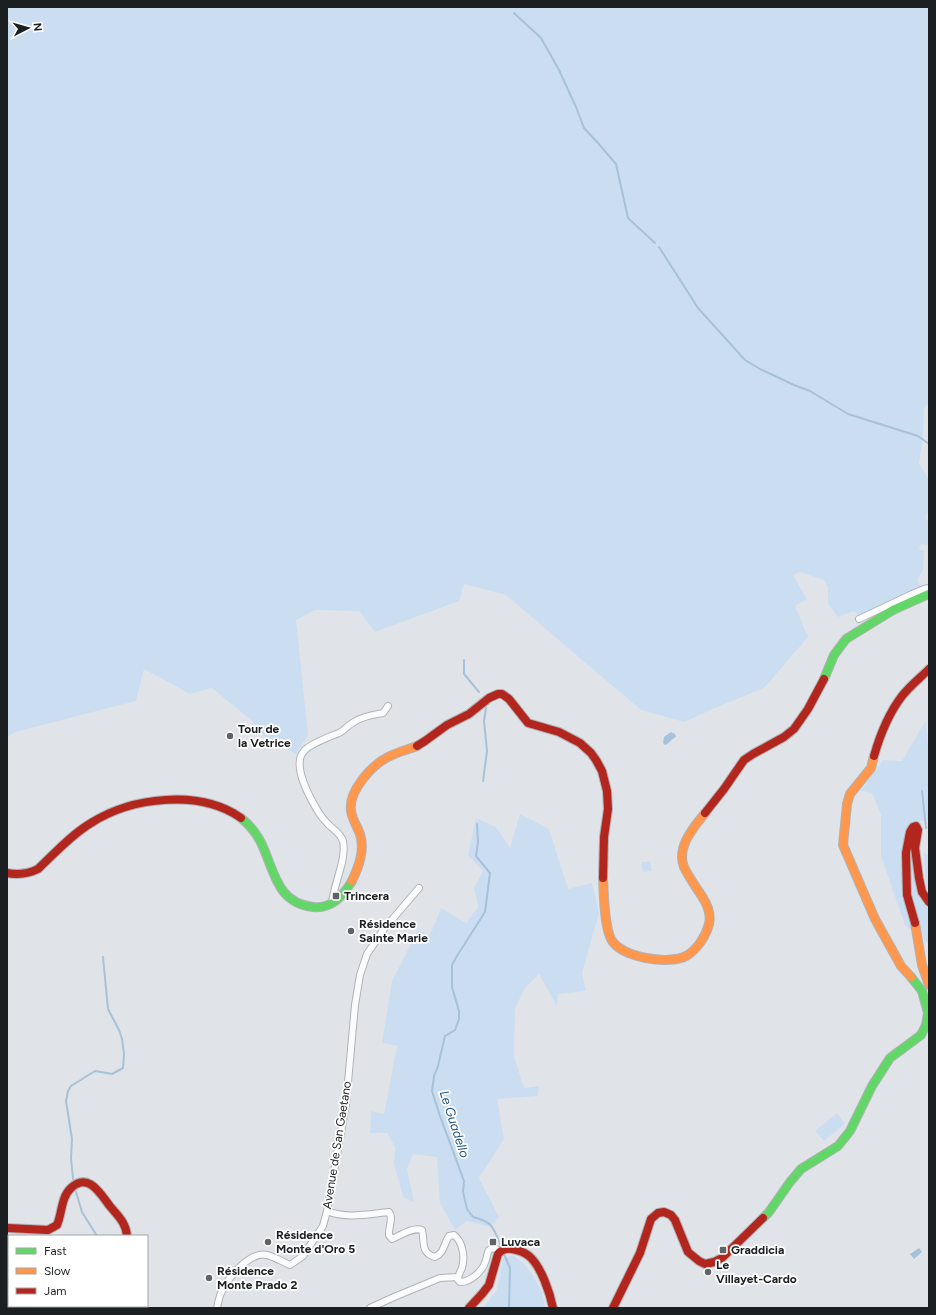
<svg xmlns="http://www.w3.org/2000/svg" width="936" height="1315" viewBox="0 0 936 1315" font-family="Figtree,sans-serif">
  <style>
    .green { fill: #cbdef1 }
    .water { fill: #a7c1d9 }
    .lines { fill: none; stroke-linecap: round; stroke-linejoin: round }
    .stream { stroke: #a7c1d9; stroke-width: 2 }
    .street-casing { stroke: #b0b2b6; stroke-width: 8 }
    .fast-casing { stroke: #b0b2b6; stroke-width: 10 }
    .slow-casing { stroke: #b0b2b6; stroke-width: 10 }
    .jam-casing { stroke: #b0b2b6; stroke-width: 10 }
    .street { stroke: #fafbfc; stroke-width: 6 }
    .fast { stroke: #63d668; stroke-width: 8 }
    .slow { stroke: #ff974d; stroke-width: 8 }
    .jam { stroke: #b3261e; stroke-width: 8 }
    .poi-dot { fill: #616467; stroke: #fff; stroke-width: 1.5 }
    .labels { text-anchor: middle; stroke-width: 3.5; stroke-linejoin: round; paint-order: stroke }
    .poi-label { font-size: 12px; font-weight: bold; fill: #1c1f21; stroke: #fff; text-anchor: start }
    .street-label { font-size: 12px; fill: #1c1f21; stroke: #fff }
    .water-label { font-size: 13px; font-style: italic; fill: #1f537f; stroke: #fff }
  </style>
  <rect width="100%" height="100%" fill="#e0e4e8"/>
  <!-- green -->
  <path class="green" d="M7,7H929V404L924,407L923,437L919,464L929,479V508L925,518L929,521V540L927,545L921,544L919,549L924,551L923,570L917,580L921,587L859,616L854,611L838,617L828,604V588L824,580L800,572L793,575L807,599L795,606L808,637L764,688L722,705L684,722L641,710L506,595L464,584L459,601L375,632L359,611L315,610L296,620L308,735L296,754L265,738L250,719L212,688L190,694L144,669L136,701L15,732L7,737Z
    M926,720L929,758V820L918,821L912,825L903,861L905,903L914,932L905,925L881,856V815L872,793L861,791L883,760L902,761Z
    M520,814L549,829L568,889L592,883L599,913L582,973L586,991L558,994L557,1006L539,974L524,989L515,1009L514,1056L524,1088L539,1086L538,1096L497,1099L504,1139L479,1178L499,1217L490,1227L467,1221L455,1230L440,1203L437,1157L413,1154L407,1169L414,1202L403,1197L394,1164L395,1147L387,1133H370L371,1111L384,1114L397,1046L382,1043L392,981L418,930L430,935L441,908L466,923L478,907L474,888L483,871L468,855L476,818L496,827L510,848Z
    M909,848L912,849L918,886L929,911V944L924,940L911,902Z
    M924,853L929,855V892L926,887Z
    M650,861L652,871L643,872L641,862Z
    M837,1113L845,1124L824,1141L815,1131Z
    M513,1255C516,1258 520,1260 523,1263C532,1272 546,1295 545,1308H483L497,1290L503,1258Z
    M7,1280H9V1306H111V1308H7Z"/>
  <!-- water -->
  <path class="water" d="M671,732L675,734L676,737C671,739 669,744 665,745L663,743L664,737Z
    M919,1248L922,1252L914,1259L910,1254Z"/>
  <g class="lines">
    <!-- stream -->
    <path class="stream" d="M514,13L541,38L559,70L576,107L584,128L598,143L616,164L628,218L655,243
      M659,247L698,308L745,360L760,369L794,385L810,391L848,414L918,436L929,444
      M464,660V674L479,692
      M483,781L487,751L484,721L486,708
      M922,791L926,828
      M477,824L478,842L476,856L490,873L485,912L457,956L452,965V987L459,1011V1019L455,1030L445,1036L438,1066L434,1076L432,1091L440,1116L464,1181L463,1192L467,1209L473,1217C492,1222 493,1226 500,1244
      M73,1179L71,1158L72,1139L66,1101L68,1091L71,1086L95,1071L112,1074L123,1068L124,1054L122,1039L119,1030L108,1009L103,957
      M76,1192L82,1212L97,1236
      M504,1254L510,1268L509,1308
      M85,1308L86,1306"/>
    <defs>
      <path id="street" d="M859,619L912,594L924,589L929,588
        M332,904C333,885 347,860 343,841C340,832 332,829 327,823C324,820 321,816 319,813C311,800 291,765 304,751C311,743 329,737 339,733C345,730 348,725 354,722C363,716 373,715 383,713L388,706
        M327,1211C346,1219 369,1214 389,1212C394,1218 388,1228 389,1235L392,1239C401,1235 413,1227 422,1230C425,1241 420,1253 435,1257C445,1252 443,1245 449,1236L454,1235C463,1242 465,1257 462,1268C460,1272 458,1275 458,1280L460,1282C471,1282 483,1271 486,1260C487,1257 487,1253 489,1250C491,1248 493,1249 495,1248L500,1251
        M217,1308C218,1303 219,1298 221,1293C227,1279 249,1251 267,1255C275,1257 283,1262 290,1265L303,1256L323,1226L327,1211L346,1104L355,1005L360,975L367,954L384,929L419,888
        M370,1308L394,1297L440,1278L458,1277"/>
      <path id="fast" d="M824,679L834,655L846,639L893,610L929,594
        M241,818C251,826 258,835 263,847C275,874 278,903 313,907C332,909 343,896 352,881
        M763,1218L769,1212L790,1182L801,1169L838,1146L850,1131L872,1086L890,1058L921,1035L926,1025L928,1013L922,991L911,977"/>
      <path id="slow" d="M874,756L871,768L850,794L847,804L843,845L875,919L901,966L911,977
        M603,878C604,894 604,925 611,939C621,958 669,965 686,956C697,950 706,936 709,924C711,915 708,906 703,898C697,888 689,878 684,867C676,847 694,827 705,813
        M352,881C359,866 365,850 360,834C357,826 352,819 351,811C348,791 372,765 388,757C397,752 407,750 417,746
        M915,923L922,965L929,985"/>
      <path id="jam" d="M417,746L425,741L447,725L469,714L489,698L498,694H502L509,699L528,723L559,732L580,743L591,753L596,760L602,771L607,791L608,809L604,837L603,878
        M874,756C880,735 889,713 902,696C910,686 920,678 929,669
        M705,813L724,789L744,760L753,754L784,737L794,729L808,709L824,679
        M7,873C18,875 28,874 38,869C55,853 71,835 91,823C132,797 200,789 241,818
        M915,923L907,895L906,853L910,832L913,827L916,826L918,830L915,848L919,878L922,892L929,902
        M7,1228L48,1230L57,1225C62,1214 61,1197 71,1188C88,1172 100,1193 109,1205C117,1215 126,1222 127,1236
        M118,1306V1308
        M469,1308L482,1294L489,1285L498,1254C502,1249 506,1248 512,1249C518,1250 524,1252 529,1256C541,1266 550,1293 553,1308
        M613,1308L640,1253L651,1219L658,1213L664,1212L671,1215L675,1220L688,1252L699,1261L705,1264L714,1262L722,1258L763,1218"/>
    </defs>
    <!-- street casing -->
    <use href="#street" class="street-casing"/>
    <!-- fast casing -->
    <use href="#fast" class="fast-casing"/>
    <!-- slow casing -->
    <use href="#slow" class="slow-casing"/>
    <!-- jam casing -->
    <use href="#jam" class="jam-casing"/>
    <!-- street -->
    <use href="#street" class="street"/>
    <!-- fast -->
    <use href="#fast" class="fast"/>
    <!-- slow -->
    <use href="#slow" class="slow"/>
    <!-- jam -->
    <use href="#jam" class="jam"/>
  </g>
  <!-- markers -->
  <g class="poi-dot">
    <circle cx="230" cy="736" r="4"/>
    <rect x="332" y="892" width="8" height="8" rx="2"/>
    <circle cx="351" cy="931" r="4"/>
    <circle cx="268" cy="1242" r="4"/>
    <rect x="489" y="1238" width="8" height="8" rx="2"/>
    <rect x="719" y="1246" width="8" height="8" rx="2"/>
    <circle cx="708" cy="1272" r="4"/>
    <circle cx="209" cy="1278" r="4"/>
  </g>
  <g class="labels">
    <!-- poi labels -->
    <g class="poi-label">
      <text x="238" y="733">Tour de<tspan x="238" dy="14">la Vetrice</tspan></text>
      <text x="344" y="900">Trincera</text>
      <text x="359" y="928">Résidence<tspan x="359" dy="14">Sainte Marie</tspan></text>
      <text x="276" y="1239">Résidence<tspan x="276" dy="14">Monte d'Oro 5</tspan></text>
      <text x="501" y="1246">Luvaca</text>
      <text x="731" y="1254">Graddicia</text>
      <text x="716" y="1269">Le<tspan x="716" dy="14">Villayet-Cardo</tspan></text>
      <text x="217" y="1275">Résidence<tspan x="217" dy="14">Monte Prado 2</tspan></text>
    </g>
    <!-- street labels -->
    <g class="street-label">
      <text transform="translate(337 1145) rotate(-81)" y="4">Avenue de San Gaetano</text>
    </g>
    <!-- water labels -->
    <g class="water-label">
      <text transform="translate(455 1124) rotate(72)" y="5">Le Guadello</text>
    </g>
  </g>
  <!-- border -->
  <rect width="936" height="1315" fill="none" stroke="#1c1f21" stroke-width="16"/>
  <!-- legend -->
  <rect x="8" y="1235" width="140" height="72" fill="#ffffff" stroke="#a4a5a6"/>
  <rect x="16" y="1248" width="20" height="6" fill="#63d668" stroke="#a4a5a6"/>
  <text x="44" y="1255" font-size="12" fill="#1c1f21">Fast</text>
  <rect x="16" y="1268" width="20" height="6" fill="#ff974d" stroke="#a4a5a6"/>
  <text x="44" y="1275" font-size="12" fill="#1c1f21">Slow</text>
  <rect x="16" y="1288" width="20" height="6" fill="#b3261e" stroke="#a4a5a6"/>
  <text x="44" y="1295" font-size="12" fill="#1c1f21">Jam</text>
  <!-- north arrow -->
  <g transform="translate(28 28) rotate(84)" stroke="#ffffff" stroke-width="3" paint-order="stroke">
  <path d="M0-3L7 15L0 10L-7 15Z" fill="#1c1f21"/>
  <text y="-6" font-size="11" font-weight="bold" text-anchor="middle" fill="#1c1f21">N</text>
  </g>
</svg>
